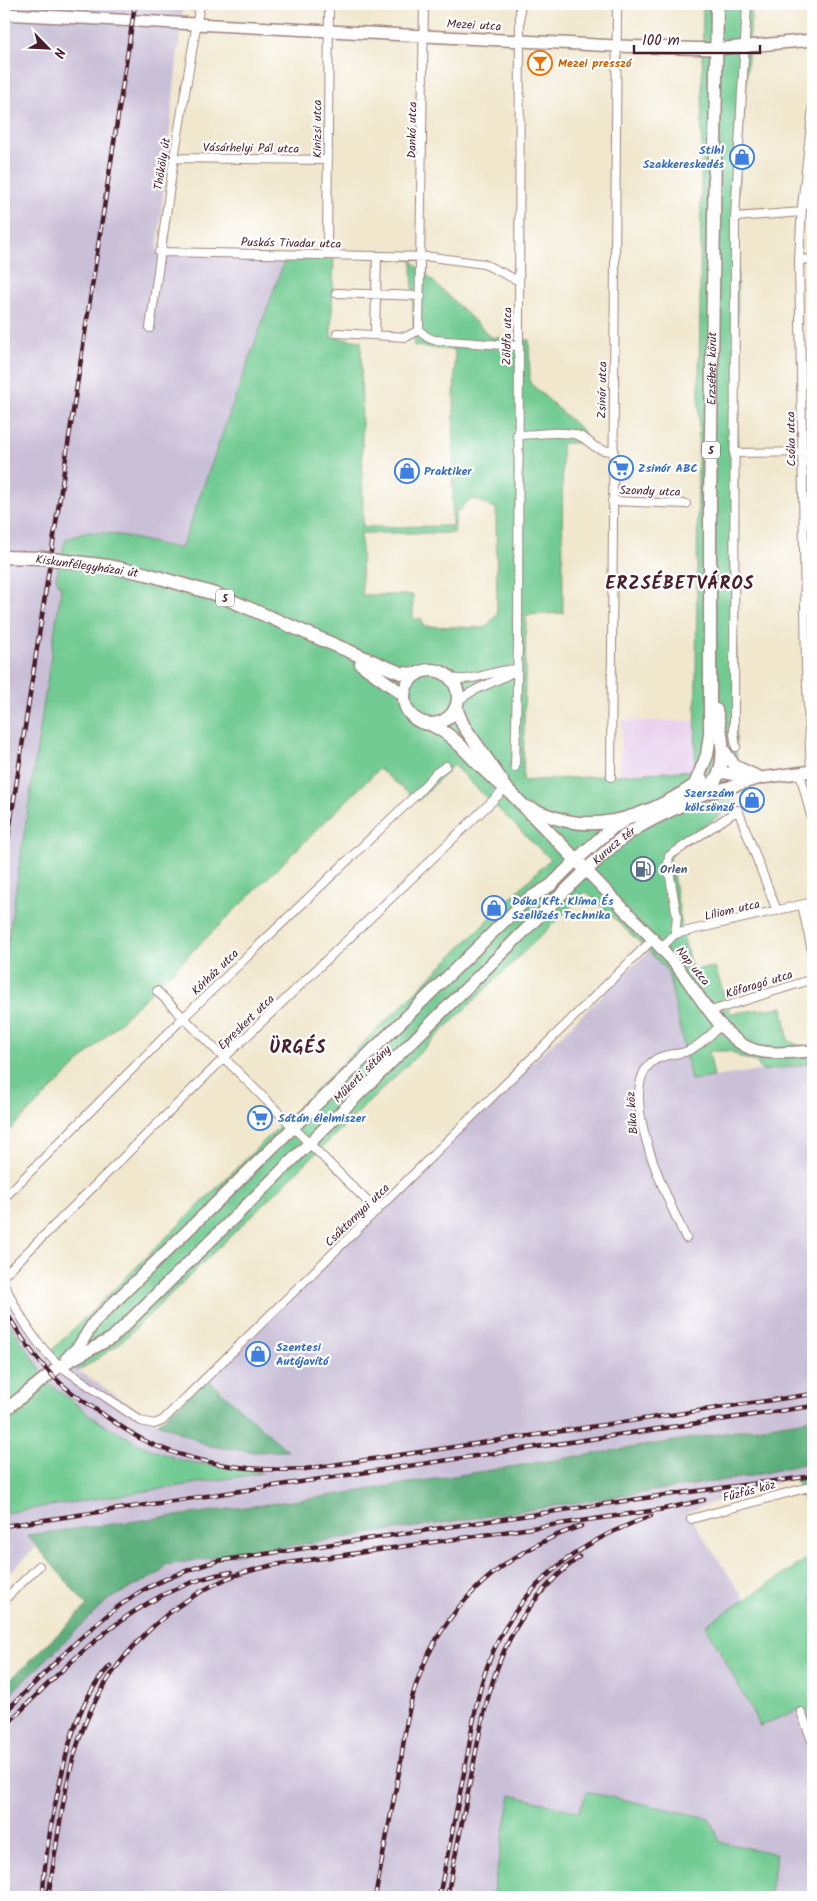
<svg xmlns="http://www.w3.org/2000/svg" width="817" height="1901" viewBox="0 0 817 1901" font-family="Kalam,sans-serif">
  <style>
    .built { fill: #e8d2ee }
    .industrial { fill: #c9bfd7 }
    .green { fill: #71cb92; stroke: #5e755e; fill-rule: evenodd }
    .forest { fill: #5caf7c; stroke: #536754 }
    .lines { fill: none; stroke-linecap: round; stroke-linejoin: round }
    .street-casing { stroke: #9d837c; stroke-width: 10 }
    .secondary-casing { stroke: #9d837c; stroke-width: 14 }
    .primary-casing { stroke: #9d837c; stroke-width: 15 }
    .street { stroke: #fff; stroke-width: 8 }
    .secondary { stroke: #fff; stroke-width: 11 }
    .primary { stroke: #fff; stroke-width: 12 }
    .rail-casing { stroke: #4a1f2b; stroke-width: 4.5 }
    .rail { stroke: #fff; stroke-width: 2.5; stroke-dasharray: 8; stroke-linecap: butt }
    .primary-bridge-casing { stroke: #9d837c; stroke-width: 15; stroke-linecap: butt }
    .primary-bridge { stroke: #fff; stroke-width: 12 }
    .labels { text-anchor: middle; stroke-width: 4.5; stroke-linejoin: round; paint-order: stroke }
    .shield { fill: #fff; stroke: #80626b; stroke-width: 1 }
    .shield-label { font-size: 11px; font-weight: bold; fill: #4a1f2b }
    .street-label { font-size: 12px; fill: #4a1f2b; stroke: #fff }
    .food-label { font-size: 12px; font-weight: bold; fill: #c56008; stroke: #fff; text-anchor: start }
    .shop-label { font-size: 12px; font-weight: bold; fill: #366cbe; stroke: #fff; text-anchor: start }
    .service-label { font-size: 12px; font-weight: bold; fill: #4e5e75; stroke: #fff; text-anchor: start }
    .district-label { font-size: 18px; font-weight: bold; letter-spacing: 1px; fill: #4a1f2b; stroke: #fff }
  </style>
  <rect width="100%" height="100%" fill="#fff"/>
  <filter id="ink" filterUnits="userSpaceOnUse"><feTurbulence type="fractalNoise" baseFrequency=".02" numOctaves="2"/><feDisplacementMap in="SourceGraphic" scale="10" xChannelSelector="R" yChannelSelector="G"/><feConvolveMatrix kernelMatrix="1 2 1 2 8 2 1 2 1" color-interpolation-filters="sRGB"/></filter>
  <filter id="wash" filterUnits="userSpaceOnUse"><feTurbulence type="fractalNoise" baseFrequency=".0096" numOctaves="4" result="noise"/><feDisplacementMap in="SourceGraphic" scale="20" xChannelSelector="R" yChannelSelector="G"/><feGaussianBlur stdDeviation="1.12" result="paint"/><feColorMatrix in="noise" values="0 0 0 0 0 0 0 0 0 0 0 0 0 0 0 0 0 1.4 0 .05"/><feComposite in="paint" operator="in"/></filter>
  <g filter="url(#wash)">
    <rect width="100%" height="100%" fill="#f0e7cd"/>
    <!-- built -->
    <path class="built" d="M622,721H695V770L620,775Z"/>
    <!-- industrial -->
    <path class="industrial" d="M4,4H183L157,251L285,259L181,549L114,534L88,532L66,539L56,577L61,589L4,968Z
      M649,951L668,972L691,1080L813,1063V1419L315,1498L28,1535L36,1547L4,1578V1513L261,1473L183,1461L143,1446L99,1422L50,1384L24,1347L4,1315V1277L50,1352L158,1423L287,1450L207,1379L377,1211Z
      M813,1462V1474L750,1489L687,1512L746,1601L706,1625L760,1725L802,1708L813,1734V1897H769L777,1854L511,1796L492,1897H4V1700L108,1600L160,1573L165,1565L746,1477Z"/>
    <!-- green -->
    <path class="green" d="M703,4H752L738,189L736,797L733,807L678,843L670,858L684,939L692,970L715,967L730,1013L783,1007L788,1040L813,1052V1063L763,1071L756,1062L742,1058L730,1051H709L714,1077L691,1080L668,972L649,951L586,892L117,1346L78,1371L50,1352L550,859L453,765L418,801L379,769L4,1136V968L61,589L56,577L66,539L88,532L114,534L181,549L285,259L334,257L331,337L361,341L363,527L452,526L455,350L414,346L412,261L491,337L529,340L530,383L585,433L582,443H562L563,613L526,615L523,781L695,770ZM472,499C482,500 487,507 496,508L497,614L485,628L422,626V619H413V595H362L361,533H454L456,510H461L463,505Z
      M4,1315L50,1384L99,1422L143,1446L183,1461L263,1473L4,1513Z
      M813,1474V1511L795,1479Z
      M813,1555V1734L802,1708L760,1726L706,1625Z
      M587,1792L709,1818L720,1842L777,1854L769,1897H492L511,1795L579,1812Z"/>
    <!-- forest -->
    <path class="forest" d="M207,1379L288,1451L254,1452L209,1446L158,1423Z
      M813,1419V1462L746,1477L165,1565L160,1573L108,1600L4,1700V1686L87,1606L27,1535L315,1498Z"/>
  </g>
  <g filter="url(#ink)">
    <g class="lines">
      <defs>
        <path id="street" d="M424,4L419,330L427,337L434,340L517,346
          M174,158L328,160
          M802,206L813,203
          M735,217L802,212
          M159,252L432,257L484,264L519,281
          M327,254L329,4
          M799,260L813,259
          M336,293L421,296
          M150,328L174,158L200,4
          M337,333L406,337L419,330
          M375,335L377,256
          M517,435C535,435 560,430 577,435C593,440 589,450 612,451
          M734,453L813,452
          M612,501L686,504
          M451,678C474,683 494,669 517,669
          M458,701C477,685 498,683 517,669
          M736,747L734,734L735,217L747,4
          M515,767L518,641L520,4
          M811,771L806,664L799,260L802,206L813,107
          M800,773L813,824
          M611,777L617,4
          M802,905L813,955
          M675,934L677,917L668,865L669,856L738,810L777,911
          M661,948L675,934L813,902
          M157,991L377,1211
          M711,1011L813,979
          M4,1198L184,1017L417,794L436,773L446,766
          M686,1238C670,1204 614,1093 652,1062C661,1054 674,1055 685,1052C699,1047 711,1034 722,1024
          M4,1275L224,1058L506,788
          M4,1284C19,1315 34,1343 60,1366L141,1421L154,1424L162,1421L652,940
          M809,1487L813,1499
          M691,1519L813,1486
          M4,1600L39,1566
          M801,1712L813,1743"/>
        <path id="secondary" d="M4,14L616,46L715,49L813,40
          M723,749L735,766L761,778
          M721,772L752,778
          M701,795L761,778L813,771
          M66,1359L79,1346L94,1322L525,901L551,885L576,860
          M4,1411L60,1366L112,1338L586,870C614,900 644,928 671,959C694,985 715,1029 745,1046C765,1057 792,1052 813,1051"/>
        <g id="primary">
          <path d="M108,566L147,574L218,595L386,667L401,673L417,674"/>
          <path d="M361,664L404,695"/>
          <circle cx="431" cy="697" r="27"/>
          <path d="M456,708L463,725L502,781"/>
          <path id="s1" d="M432,725C462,739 478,770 506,788L586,870C604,854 619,838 640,826C702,791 738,796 716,710"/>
          <path id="s2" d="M695,785L707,755L710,734V505L717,4"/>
          <path d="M526,807C539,812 553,818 567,821C613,831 665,807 702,780"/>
          <path d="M576,860L613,827L624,821"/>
        </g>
      </defs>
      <!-- street casing -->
      <use href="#street" class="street-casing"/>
      <!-- secondary casing -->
      <use href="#secondary" class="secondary-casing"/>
      <!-- primary casing -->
      <use href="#primary" class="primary-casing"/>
      <!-- street -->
      <use href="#street" class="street"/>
      <!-- secondary -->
      <use href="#secondary" class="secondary"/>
      <!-- primary -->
      <use href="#primary" class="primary"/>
      <defs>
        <path id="rail" d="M4,865L135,4
          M4,1308C17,1331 31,1354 50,1373C66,1390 85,1403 104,1415C120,1426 138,1439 156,1446C203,1465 256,1472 305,1469L813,1394
          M4,1526L813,1406
          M4,1713C42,1677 86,1628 129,1599C155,1581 187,1570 217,1561L659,1496L813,1476
          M4,1727C70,1663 136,1588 231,1572
          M43,1895C44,1861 50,1829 57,1796C67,1749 76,1703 110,1666
          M48,1897C57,1846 63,1785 80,1737C104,1667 158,1609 226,1579C241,1572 258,1569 274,1565L664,1509L704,1500
          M375,1897C383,1854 392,1810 400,1767C404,1740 407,1711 416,1685C442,1606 504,1552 581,1526
          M439,1897C448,1853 457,1808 466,1763C472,1731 476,1697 487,1667C515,1588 575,1543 651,1516
          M447,1897C455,1857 463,1817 471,1777C489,1684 500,1619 579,1557"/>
      </defs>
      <!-- rail casing -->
      <use href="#rail" class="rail-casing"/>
      <!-- rail -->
      <use href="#rail" class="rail"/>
      <defs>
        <path id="primary-bridge" d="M4,557L43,558L108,566"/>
      </defs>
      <!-- primary-bridge casing -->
      <use href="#primary-bridge" class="primary-bridge-casing"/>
      <!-- primary-bridge -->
      <use href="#primary-bridge" class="primary-bridge"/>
    </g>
  </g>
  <!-- icons -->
  <defs>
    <symbol id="bar-ring" viewBox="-11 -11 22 22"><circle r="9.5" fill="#fff" stroke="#e8710a" stroke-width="1.5"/><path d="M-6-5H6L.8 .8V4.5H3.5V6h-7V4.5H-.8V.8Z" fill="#e8710a"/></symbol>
    <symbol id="shop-ring" viewBox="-11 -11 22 22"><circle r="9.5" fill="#fff" stroke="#3f7fe0" stroke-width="1.5"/><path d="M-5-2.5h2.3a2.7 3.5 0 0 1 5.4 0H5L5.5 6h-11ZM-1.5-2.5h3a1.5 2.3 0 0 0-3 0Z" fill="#3f7fe0"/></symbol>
    <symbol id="supermarket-ring" viewBox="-11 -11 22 22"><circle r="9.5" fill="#fff" stroke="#3f7fe0" stroke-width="1.5"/><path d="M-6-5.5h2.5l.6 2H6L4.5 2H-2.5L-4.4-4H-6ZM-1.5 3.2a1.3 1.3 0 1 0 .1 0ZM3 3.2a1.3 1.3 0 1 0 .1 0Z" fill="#3f7fe0"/></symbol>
    <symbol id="fuel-ring" viewBox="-11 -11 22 22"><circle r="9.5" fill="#fff" stroke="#5c6f8a" stroke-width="1.5"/><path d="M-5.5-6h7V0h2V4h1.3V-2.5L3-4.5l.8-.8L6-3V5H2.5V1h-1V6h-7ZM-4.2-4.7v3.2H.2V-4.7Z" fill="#5c6f8a"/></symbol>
  </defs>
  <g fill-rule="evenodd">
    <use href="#bar-ring" x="526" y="49" width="28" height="28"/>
    <use href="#shop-ring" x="728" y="143" width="28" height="28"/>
    <use href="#supermarket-ring" x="607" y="454" width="28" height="28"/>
    <use href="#shop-ring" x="393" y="457" width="28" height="28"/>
    <use href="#shop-ring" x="738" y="786" width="28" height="28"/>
    <use href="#fuel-ring" x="629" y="855" width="28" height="28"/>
    <use href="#shop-ring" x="480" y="894" width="28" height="28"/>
    <use href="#supermarket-ring" x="246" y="1104" width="28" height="28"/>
    <use href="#shop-ring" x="244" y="1340" width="28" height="28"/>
  </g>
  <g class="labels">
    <!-- shield labels -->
    <g class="shield">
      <rect x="702" y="441.5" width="18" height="17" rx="4"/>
      <rect x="216" y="589.5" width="18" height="17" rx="4"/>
    </g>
    <g class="shield-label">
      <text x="711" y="454">5</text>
      <text x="225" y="602">5</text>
    </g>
    <!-- street labels -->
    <g class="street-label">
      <text transform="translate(474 25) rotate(3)" y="4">Mezei utca</text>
      <text transform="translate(317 129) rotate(-90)" y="4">Kinizsi utca</text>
      <text transform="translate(412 130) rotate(-89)" y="4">Dankó utca</text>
      <text transform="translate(251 148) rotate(1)" y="4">Vásárhelyi Pál utca</text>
      <text transform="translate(162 164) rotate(-81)" y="4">Thököly út</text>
      <text transform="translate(291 243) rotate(1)" y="4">Puskás Tivadar utca</text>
      <text transform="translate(507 336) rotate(-89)" y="4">Zöldfa utca</text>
      <text dy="4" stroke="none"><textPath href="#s2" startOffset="419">Erzsébet körút</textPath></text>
      <text transform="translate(602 390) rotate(-89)" y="4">Zsinór utca</text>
      <text transform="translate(791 439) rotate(-91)" y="4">Csóka utca</text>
      <text transform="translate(650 491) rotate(2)" y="4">Szondy utca</text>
      <text transform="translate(87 566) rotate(8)" y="4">Kiskunfélegyházai út</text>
      <text dy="4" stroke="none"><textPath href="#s1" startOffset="249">Kurucz tér</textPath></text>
      <text transform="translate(732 910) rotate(-13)" y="4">Liliom utca</text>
      <text transform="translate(693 966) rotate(51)" y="4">Nap utca</text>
      <text transform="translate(215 972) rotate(-44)" y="4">Kórház utca</text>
      <text transform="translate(759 984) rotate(-17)" y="4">Kőfaragó utca</text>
      <text transform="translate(246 1022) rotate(-44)" y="4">Epreskert utca</text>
      <text transform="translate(362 1074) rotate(-45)" y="4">Műkerti sétány</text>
      <text transform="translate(632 1113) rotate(-94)" y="4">Bika köz</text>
      <text transform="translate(357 1215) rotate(-44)" y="4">Csáktornyai utca</text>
      <text transform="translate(749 1491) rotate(-15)" y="4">Fűzfás köz</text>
    </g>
    <!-- food labels -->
    <g class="food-label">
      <text x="558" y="67">Mezei presszó</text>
    </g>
    <!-- shop labels -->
    <g class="shop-label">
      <text x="724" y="154" text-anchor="end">Stihl<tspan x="724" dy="14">Szakkereskedés</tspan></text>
      <text x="638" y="472">Zsinór ABC</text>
      <text x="424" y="475">Praktiker</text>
      <text x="734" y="797" text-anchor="end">Szerszám<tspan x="734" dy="14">kölcsönző</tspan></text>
      <text x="512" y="905">Dóka Kft. Klíma És<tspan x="512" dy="14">Szellőzés Technika</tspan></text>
      <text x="278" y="1122">Sátán élelmiszer</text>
      <text x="276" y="1351">Szentesi<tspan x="276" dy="14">Autójavító</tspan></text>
    </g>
    <!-- service labels -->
    <g class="service-label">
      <text x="660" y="873">Orlen</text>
    </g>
    <!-- district labels -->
    <g class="district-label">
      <text x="680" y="589">ERZSÉBETVÁROS</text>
      <text x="298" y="1053">ÜRGÉS</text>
    </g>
  </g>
  <!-- margin -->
  <rect width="817" height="1901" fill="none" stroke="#fff" stroke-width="20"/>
  <!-- north arrow -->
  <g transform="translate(48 48) rotate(114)" stroke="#ffffff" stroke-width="4" paint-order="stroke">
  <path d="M0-4L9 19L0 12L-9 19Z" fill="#4a1f2b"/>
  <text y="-8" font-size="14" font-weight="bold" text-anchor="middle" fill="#4a1f2b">N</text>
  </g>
  <!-- scale -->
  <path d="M634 45v8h126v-8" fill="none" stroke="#4a1f2b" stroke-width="2.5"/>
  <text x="642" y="45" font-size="15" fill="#4a1f2b" stroke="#ffffff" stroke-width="4" paint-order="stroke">100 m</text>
</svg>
